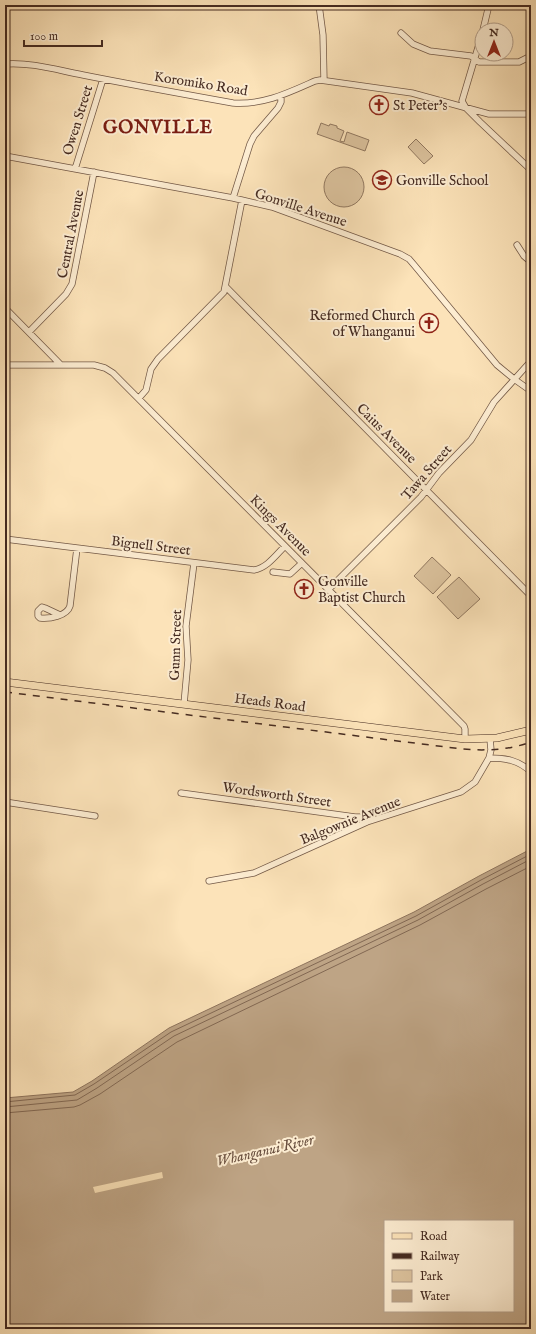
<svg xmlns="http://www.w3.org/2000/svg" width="536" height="1334" viewBox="0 0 536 1334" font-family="'IM FELL English',serif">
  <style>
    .green { fill: #ddc49f; stroke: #917860 }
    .water { fill: #bea485; stroke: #8e745d; fill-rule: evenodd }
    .pier { fill: #fce3b9 }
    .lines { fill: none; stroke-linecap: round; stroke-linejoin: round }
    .shore { stroke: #826853; stroke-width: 1 }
    .minor-casing { stroke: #735947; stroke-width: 7 }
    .major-casing { stroke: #452b21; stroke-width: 8 }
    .minor { stroke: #fdedd2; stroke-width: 5.5 }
    .major { stroke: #fce3b9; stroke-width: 7 }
    .rail { stroke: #452b21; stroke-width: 1.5; stroke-dasharray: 7 7; stroke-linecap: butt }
    .labels { text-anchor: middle; stroke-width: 4; stroke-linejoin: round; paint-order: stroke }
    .street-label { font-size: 14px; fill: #452b21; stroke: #fdedd2 }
    .poi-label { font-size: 14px; fill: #452b21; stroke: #fdedd2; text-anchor: start }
    .water-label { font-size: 15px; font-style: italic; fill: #694f3f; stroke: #fdedd2 }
    .district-label { font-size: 18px; font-weight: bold; letter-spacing: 1px; fill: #7a1f14; stroke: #fdedd2 }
  </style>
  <rect width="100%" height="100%" fill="#fce3b9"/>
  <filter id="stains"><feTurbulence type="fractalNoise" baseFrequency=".005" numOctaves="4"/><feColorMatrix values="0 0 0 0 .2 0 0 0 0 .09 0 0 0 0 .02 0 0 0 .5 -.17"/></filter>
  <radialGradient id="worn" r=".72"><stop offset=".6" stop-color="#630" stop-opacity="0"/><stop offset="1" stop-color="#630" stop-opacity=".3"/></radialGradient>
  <!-- green -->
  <path class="green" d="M321,123L329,126L330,124L337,126V128L344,131L340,141L344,142L347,132L369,140L365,151L317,134Z
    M416,139L433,156L424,164L408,147Z
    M324 187a20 20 0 1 1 40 0a20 20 0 1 1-40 0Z
    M432,557L451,575L433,594L414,576Z
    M459,577L480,599L458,619L437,597Z"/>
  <!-- water -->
  <path class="water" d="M531,849V1329H5V1098L73,1092L92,1081L169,1028L414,912L479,876ZM385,1221H513V1311H385Z"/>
  <!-- pier -->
  <path class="pier" d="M162,1172L163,1178L95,1193L93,1187Z"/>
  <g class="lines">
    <!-- shore -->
    <path class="shore" d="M5,1102L75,1095L94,1084L171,1032L416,916L481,880L531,854
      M5,1107L77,1100L97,1088L174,1036L418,920L483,884L531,859
      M5,1113L74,1107L80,1105L100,1094L177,1042L420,925L486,889L531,866"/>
    <defs>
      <path id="minor" d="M319,5L323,35L324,80
        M483,30L489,5
        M401,33L413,44L430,51L471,56L479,62H519L527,58L531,55
        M482,34L462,101L466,108L480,122L531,170
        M5,64C31,62 57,70 83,75C133,85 183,94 233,103C264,105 288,93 315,81L320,80L412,93L489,114H531
        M5,156L233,198L272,207L400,254L409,259L415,266L497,365L514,379L531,391
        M75,169L103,79
        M233,198L250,144L254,136L278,108L281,102V96
        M517,245L524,256L531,262
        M226,287L531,596
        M5,308L60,364
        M29,332L66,294L72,284L94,172
        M5,365H94L105,368L113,373L464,726L465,729V739
        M139,398L146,390L151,369L158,359L224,292L242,200
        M5,539L254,570C267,568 276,555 285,546
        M273,572L290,574L302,563
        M328,590L421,497L439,473L471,440L494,402L531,361
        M60,615L45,608L42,607L38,611V616L40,618C50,619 67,616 70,606L77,548
        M184,704L188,660L186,626L194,563
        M489,758C505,758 519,760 531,772
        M181,793L355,817H360L367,822
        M5,802L95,816
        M209,881L254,873L367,822L461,792L475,782L489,758L491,750L490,739"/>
      <path id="major" d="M5,682L465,739L497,738L531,730"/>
    </defs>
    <!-- minor casing -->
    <use href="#minor" class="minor-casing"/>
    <!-- major casing -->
    <use href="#major" class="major-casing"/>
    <!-- minor -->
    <use href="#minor" class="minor"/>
    <!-- major -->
    <use href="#major" class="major"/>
    <!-- rail -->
    <path class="rail" d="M5,692L462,749C486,751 509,750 531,742"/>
  </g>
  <!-- icons -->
  <defs>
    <symbol id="church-ring" viewBox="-11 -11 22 22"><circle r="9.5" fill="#fdedd2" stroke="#8f2418" stroke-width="1.5"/><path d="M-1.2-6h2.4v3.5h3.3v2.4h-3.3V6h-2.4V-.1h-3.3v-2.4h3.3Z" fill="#8f2418"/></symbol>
    <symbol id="school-ring" viewBox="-11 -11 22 22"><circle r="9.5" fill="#fdedd2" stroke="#8f2418" stroke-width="1.5"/><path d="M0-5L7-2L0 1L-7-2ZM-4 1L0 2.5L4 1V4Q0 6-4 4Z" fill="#8f2418"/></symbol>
  </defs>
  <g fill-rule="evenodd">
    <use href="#church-ring" x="368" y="94" width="22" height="22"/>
    <use href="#school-ring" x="371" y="169" width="22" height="22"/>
    <use href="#church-ring" x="418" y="312" width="22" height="22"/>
    <use href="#church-ring" x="293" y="578" width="22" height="22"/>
  </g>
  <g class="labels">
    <!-- street labels -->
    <g class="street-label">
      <text transform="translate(201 83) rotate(9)" y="5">Koromiko Road</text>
      <text transform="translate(77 120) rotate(-73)" y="5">Owen Street</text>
      <text transform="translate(301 207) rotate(18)" y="5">Gonville Avenue</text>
      <text transform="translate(70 234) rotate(-79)" y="5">Central Avenue</text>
      <text transform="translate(387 433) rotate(45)" y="5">Caius Avenue</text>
      <text transform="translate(426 472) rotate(-49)" y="5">Tawa Street</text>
      <text transform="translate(281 525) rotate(45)" y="5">Kings Avenue</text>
      <text transform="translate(151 545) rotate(7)" y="5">Bignell Street</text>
      <text transform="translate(175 645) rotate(-88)" y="5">Gunn Street</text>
      <text transform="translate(270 702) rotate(7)" y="5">Heads Road</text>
      <text transform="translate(277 794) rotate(8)" y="5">Wordsworth Street</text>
      <text transform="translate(350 820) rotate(-22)" y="5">Balgownie Avenue</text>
    </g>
    <!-- poi labels -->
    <g class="poi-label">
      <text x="393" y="110">St Peter's</text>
      <text x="396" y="185">Gonville School</text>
      <text x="415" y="320" text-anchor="end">Reformed Church<tspan x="415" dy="16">of Whanganui</tspan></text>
      <text x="318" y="586">Gonville<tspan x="318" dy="16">Baptist Church</tspan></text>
    </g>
    <!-- water labels -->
    <g class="water-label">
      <text transform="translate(265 1150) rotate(-13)" y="5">Whanganui River</text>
    </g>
    <!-- district labels -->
    <g class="district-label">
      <text x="158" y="133">GONVILLE</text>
    </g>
  </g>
  <!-- margin -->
  <rect width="536" height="1334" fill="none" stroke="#fce3b9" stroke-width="20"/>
  <rect x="6" y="6" width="524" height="1322" fill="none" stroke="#452b21" stroke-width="2"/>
  <rect x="10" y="10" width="516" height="1314" fill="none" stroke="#452b21"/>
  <!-- legend -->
  <rect x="384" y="1220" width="130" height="92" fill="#fdedd2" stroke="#b39f8b"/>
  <rect x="392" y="1233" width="20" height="6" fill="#fce3b9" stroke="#b39f8b"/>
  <text x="420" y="1240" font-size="12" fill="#452b21">Road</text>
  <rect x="392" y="1253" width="20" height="6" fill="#452b21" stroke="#b39f8b"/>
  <text x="420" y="1260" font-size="12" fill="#452b21">Railway</text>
  <rect x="392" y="1270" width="20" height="12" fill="#ddc49f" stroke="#b39f8b"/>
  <text x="420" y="1280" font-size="12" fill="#452b21">Park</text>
  <rect x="392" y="1290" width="20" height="12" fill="#bea485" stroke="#b39f8b"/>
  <text x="420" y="1300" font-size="12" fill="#452b21">Water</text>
  <!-- north arrow -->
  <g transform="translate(494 42)"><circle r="19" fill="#fdedd2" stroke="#b39f8b"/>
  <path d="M0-3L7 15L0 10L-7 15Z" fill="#8f2418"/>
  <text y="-6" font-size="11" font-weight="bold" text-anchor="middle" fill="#452b21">N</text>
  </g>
  <!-- scale -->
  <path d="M24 40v6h78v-6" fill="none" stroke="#452b21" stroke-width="2"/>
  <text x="30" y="40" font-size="12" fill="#452b21" stroke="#fdedd2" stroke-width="3" paint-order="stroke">100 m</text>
  <rect width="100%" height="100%" filter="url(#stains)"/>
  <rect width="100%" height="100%" fill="url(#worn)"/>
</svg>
